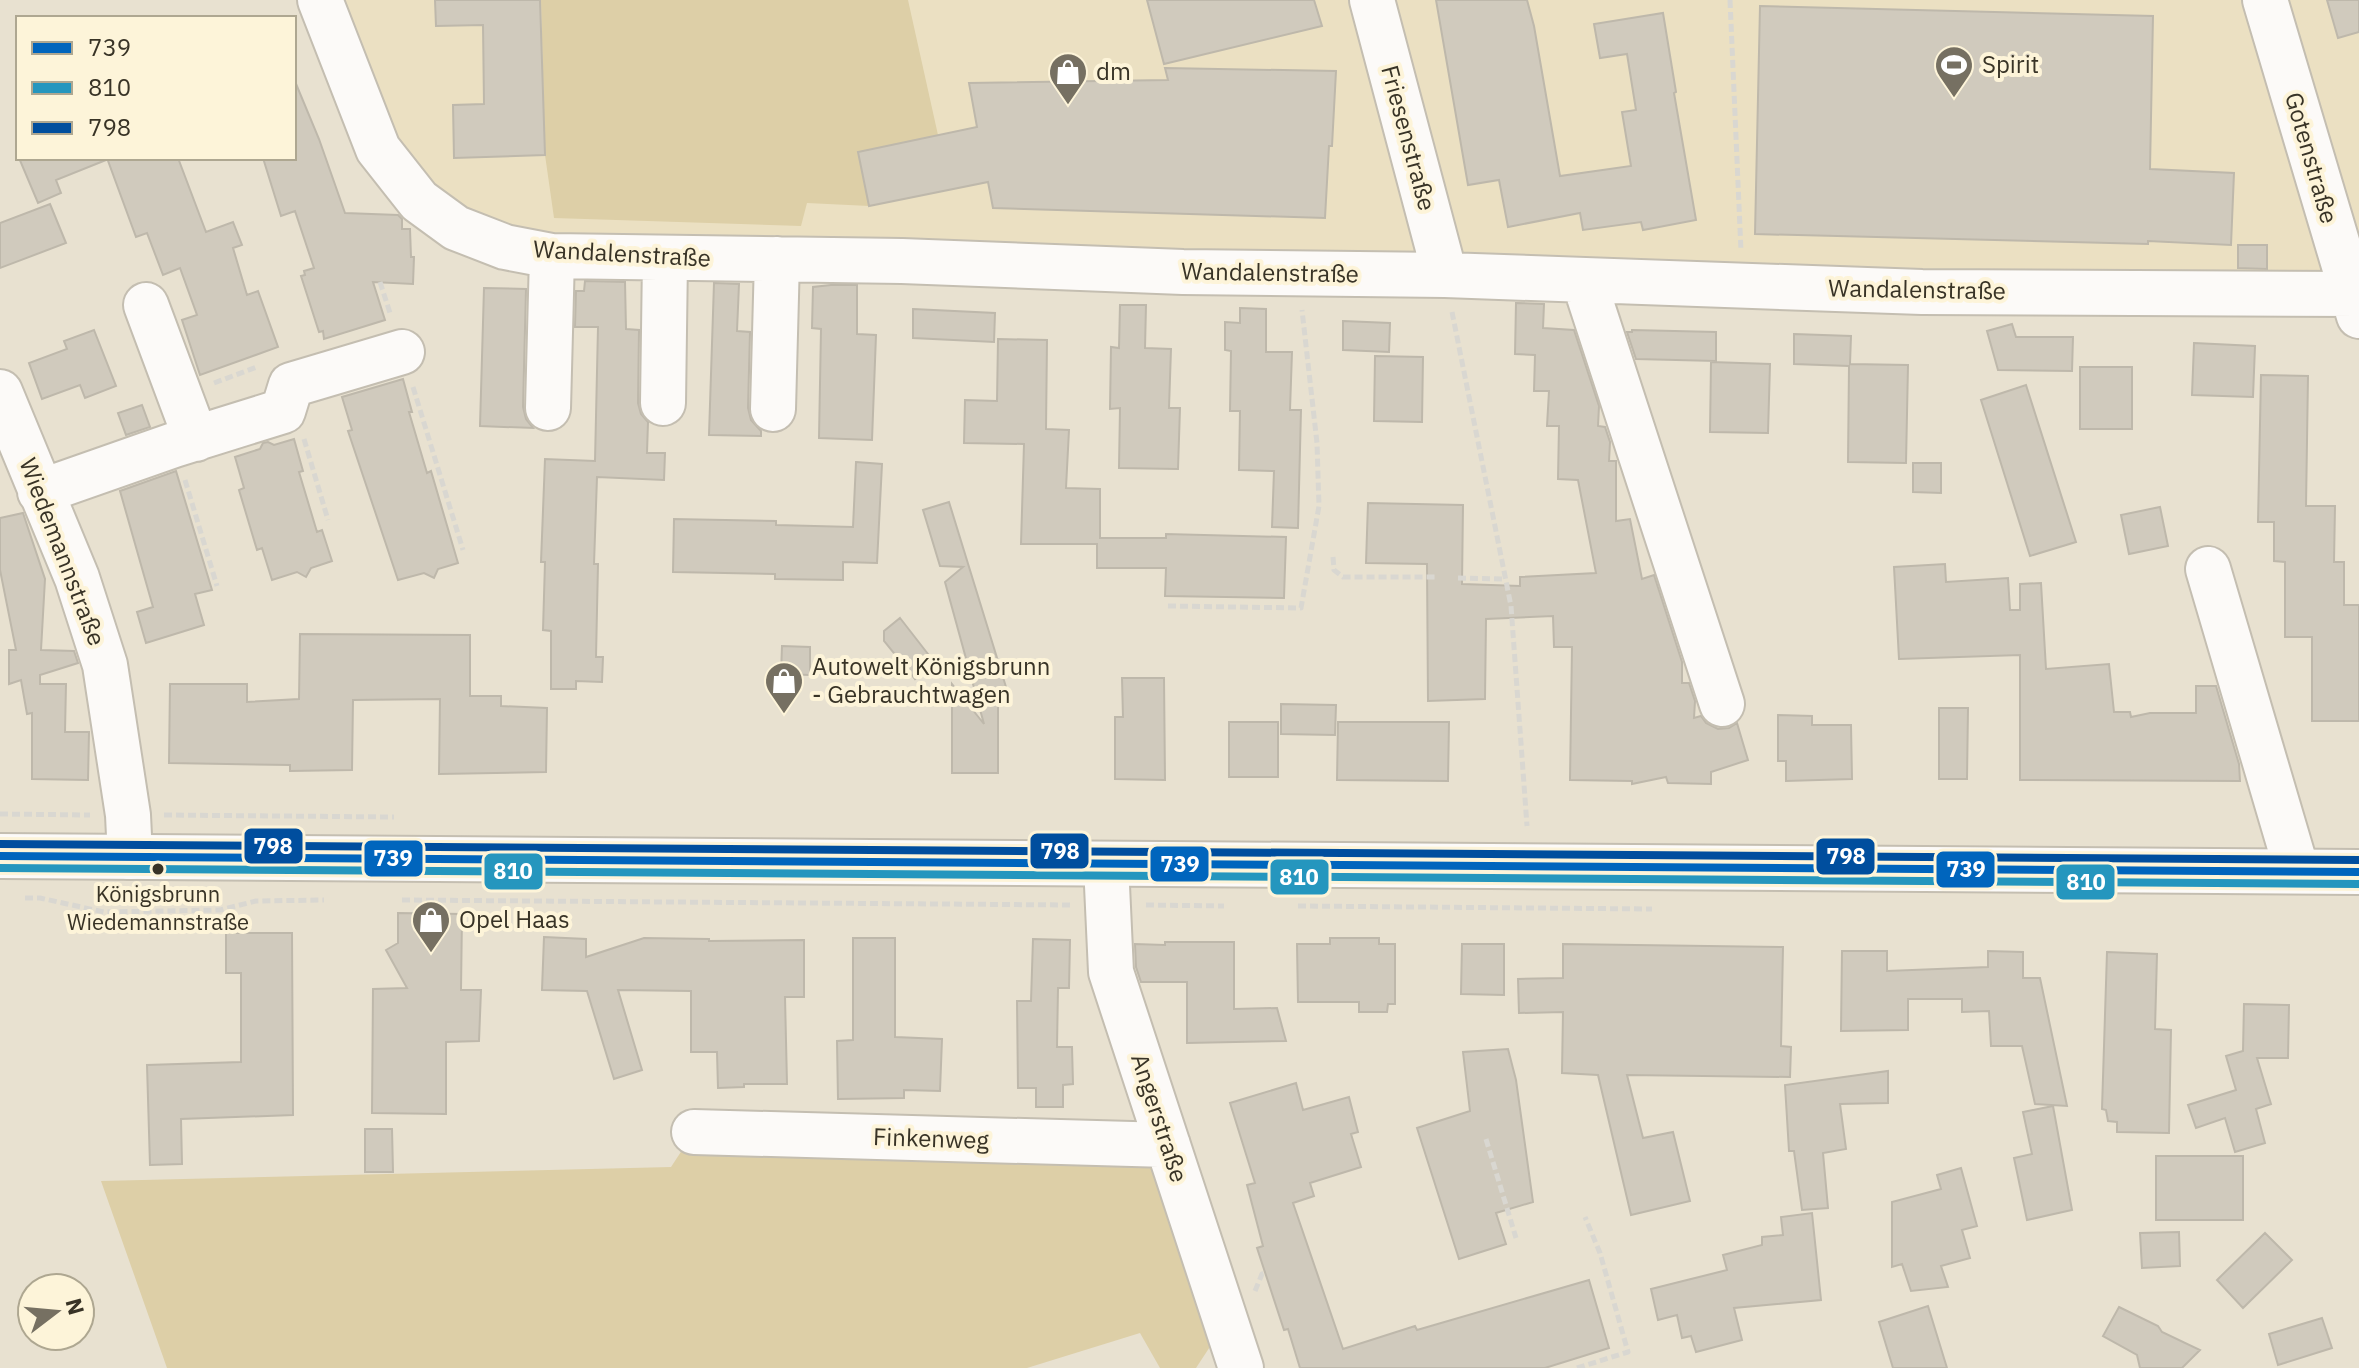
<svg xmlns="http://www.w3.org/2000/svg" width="2359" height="1368" viewBox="0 0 2359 1368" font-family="'IBM Plex Sans',sans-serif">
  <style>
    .built { fill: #ebe0c2 }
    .green { fill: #ddcfa7 }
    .building { fill: #d0cabd; stroke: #beb8ab; stroke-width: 2 }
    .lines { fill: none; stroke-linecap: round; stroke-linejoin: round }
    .minor-casing { stroke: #c4beb1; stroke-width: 48 }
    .major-casing { stroke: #c4beb1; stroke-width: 48 }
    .path { stroke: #d9d7d1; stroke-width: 5; stroke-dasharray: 8 4; stroke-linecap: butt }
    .minor { stroke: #fcfaf8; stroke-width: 44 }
    .major { stroke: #fcfaf8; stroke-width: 44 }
    .bus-1-casing { stroke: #fdf4d9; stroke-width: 14 }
    .bus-2-casing { stroke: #fdf4d9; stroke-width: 14 }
    .bus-3-casing { stroke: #fdf4d9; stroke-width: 14 }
    .bus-1 { stroke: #0065bd; stroke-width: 8 }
    .bus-2 { stroke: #2596be; stroke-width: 8 }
    .bus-3 { stroke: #004e9e; stroke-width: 8 }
    .bus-dot { fill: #383326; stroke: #fdf4d9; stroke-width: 3 }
    .labels { text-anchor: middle; stroke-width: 8; stroke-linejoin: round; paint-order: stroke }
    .bus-label { font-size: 22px; fill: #383326; stroke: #fdf4d9 }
    .poi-label { font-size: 24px; fill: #383326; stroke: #fdf4d9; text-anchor: start }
    .street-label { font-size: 24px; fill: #383326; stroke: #fdf4d9 }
    .line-badge { stroke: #fdf4d9; stroke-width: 3 }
    .badge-label { font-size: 22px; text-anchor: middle; font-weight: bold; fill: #fff }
  </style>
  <rect width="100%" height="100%" fill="#e8e1d0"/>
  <!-- built -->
  <path class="built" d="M310,0H2359V301L561,270L427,237L365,157Z"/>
  <!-- green -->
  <path class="green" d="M541,0H908L938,135L858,152L869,206L807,203L801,226L554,218L545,155Z
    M694,1132L1166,1151L1217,1336L1196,1368H1160L1140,1333L1027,1368H167L101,1181L671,1167Z"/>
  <!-- building -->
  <path class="building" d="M435,0H540L545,155L454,158L453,105L484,104L483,25L436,26Z
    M1147,0H1314L1322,26L1164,64Z
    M1436,0H1527L1534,26L1560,176L1631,166L1622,112L1636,110L1627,54L1600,58L1594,24L1663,13L1676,92L1674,93L1696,220L1643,230L1641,222L1583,230L1580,213L1508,227L1499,180L1468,185Z
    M2327,0H2359V32L2338,38Z
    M1760,6L2153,16L2150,169L2234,173L2231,245L2148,241V244L1755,234Z
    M1165,68L1336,71L1332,146H1329L1325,218L993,208L988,182L869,206L858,152L977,127L969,83L1168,80Z
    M294,79L319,139L345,213L398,215L402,219V229H410L411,257H414L413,284L373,282L385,320L324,339L323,331L319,332L301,276L305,275L304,271L314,268L295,211L281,216L263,158H294Z
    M19,158H106V160L56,180L61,193L38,203Z
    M107,158H178L206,232L233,222L242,245L233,248L247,295L258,291L278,347L200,375L182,320L197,315L180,268L163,275L147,233L136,237Z
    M50,204L66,243L0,268V223Z
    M2238,245H2267V269L2238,268Z
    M585,281L625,282L626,329L639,330L638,403L641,414L648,422L647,453H665L664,480L597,477L594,564H598L596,657H603L602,682L576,681V689H551V631L543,630L545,562H541L545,459L595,461L598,327H575L576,291H584Z
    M714,283L739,284L737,331L750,332L748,408L751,420L761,431V436L709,435Z
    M831,285H857V334L876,335L872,440L819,438L821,329L812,328L813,287Z
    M484,288L526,289L523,407L526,419L533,428L480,426Z
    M1516,303L1544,304L1543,328L1574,330L1599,406L1598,426L1605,427L1610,442L1609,461H1616V521L1630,519L1642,579L1654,575L1682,662V683H1689L1695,701L1694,718L1701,716L1706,723L1718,729L1729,728L1737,723L1748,760L1711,772V784L1668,783L1666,777L1632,784V781L1570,780L1572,647H1554L1553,616L1486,619L1485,699L1428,701L1427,564L1366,563L1368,503L1463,505L1462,584L1520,586V577L1596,573L1578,480L1558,479L1559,426H1547L1549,391H1534L1535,355L1515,354Z
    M1120,305H1146L1145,348L1171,349L1169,408H1180L1178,469L1119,468L1120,408L1110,409L1111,347L1119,348Z
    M1240,308L1266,309V352H1292L1290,410H1301L1298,528L1272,527L1274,471L1239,470L1240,411H1230L1231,351L1225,350V322L1240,323Z
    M913,309L995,313L994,342L913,338Z
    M1343,321L1390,323L1389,352L1343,350Z
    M2012,324L2016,337H2073L2072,371L1998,370L1987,331Z
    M94,330L116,386L85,398L80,385L42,399L29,363L67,349L64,341Z
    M1632,330L1716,332V361L1636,359L1627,332H1632Z
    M1794,334L1851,336L1850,364L1908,365L1906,463L1848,462L1849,366L1794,364Z
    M998,339L1047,340L1046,429L1069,430L1066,488L1100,489V538H1166V534L1286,537L1284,598L1165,596L1166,568H1097V544H1021L1024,444L964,443L965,400L997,401Z
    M2194,343L2255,346L2253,397L2192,395Z
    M1375,356L1423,357L1422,422L1374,421Z
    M1711,362L1770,364L1768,433L1710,432Z
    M2080,367H2132V429H2080Z
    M2261,375L2308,376L2306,506H2335L2334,562H2344V605H2359V721H2312V637H2285V562L2274,561V522H2258Z
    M403,379L412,412H409L427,473L431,471L458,563L438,569L434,578L424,573L398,580L348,431L352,430L342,397Z
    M2026,385L2076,542L2030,556L1981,400Z
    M142,405L150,427L126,435L118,413Z
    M294,439L303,471L299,472L317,532L322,530L332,561L311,568L306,577L297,572L272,580L262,548L257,550L239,490L244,488L235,457L260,449L263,443L268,442L274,445Z
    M856,462L882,464L877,563L843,562V580L775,579V574L673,572L674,519L776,521V525L853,527Z
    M1913,463H1941V493L1913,492Z
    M176,471L212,590L195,594L204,625L146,643L137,612L153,607L120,491Z
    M949,502L1006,687L998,689V773H952V684L984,724L945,582L963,567L940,566L923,510Z
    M2160,507L2168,546L2129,554L2121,515Z
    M23,513L45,579L41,650L74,651L78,663L40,675V684H66L65,732H89L88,780L32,779V713L27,714L21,680L9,684V650H16L0,570V518Z
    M1945,564L1946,582L2008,578L2010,610H2020V584L2041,583L2046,669L2109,664L2114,712H2130L2131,717L2150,713H2196V686H2216L2239,764L2240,781L2020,780V655L1899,659L1894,567Z
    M900,618L935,663L915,679L884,641V631Z
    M300,634L470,635V696H501V706L547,708L546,772L439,774L440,699L353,700L352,770L290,771V765L169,763L170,684H247V702L299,699Z
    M782,646L810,647V675L781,674Z
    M1122,678H1164L1165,780L1115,779V717H1123Z
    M1281,704L1336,705L1335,735L1281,734Z
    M1939,708H1968L1967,779H1939Z
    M1778,715L1812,716V725H1851L1852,779L1786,781V761H1778Z
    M1229,722H1278V777H1229Z
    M1338,722H1449L1448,781L1337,780Z
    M398,913L462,914L461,990H481L479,1041L446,1042V1114L372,1113L373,989L407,988L386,950L398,943Z
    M226,933H292L293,1115L181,1119L182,1164L150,1165L147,1065L241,1062V973H226Z
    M544,937L586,939V957L644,938L709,939V941L804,940V997H785L787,1084H744V1087L718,1088L717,1052H691V991L618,990L642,1070L614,1079L587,991L542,990Z
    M853,938H895V1037L942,1039L940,1091L904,1090V1098L838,1099L837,1041L853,1040Z
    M1330,938H1379V944H1395V1004H1388L1387,1012H1359V1002H1298L1297,944H1330Z
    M1033,939L1070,940L1069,988H1058L1057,1047H1072L1073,1084L1063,1085V1107H1036V1088H1018L1017,1001H1031Z
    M1165,942H1234V1009L1277,1008L1286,1041L1187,1043V982H1141L1136,967L1135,944L1165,945Z
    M1462,944H1504V995L1461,994Z
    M1563,944L1783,947L1781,1046L1791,1047L1790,1077L1627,1075L1643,1138L1673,1132L1690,1201L1631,1215L1598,1075L1562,1073L1563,1012L1519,1013L1518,979L1563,978Z
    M1842,951H1887V971L1988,967V951L2023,952V978H2040L2067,1106L2035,1104L2022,1046H1991L1989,1011L1962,1012V999H1908V1030L1841,1031Z
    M2107,952L2157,954L2155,1029L2171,1030L2169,1133L2117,1132V1122L2108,1121L2106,1110L2102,1109Z
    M2244,1004L2289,1005L2288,1058H2257L2271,1104L2256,1109L2265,1143L2235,1152L2225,1118L2196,1128L2188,1105L2236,1090L2226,1056L2243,1051Z
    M1508,1049L1516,1080L1533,1202L1496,1213L1506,1244L1459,1259L1417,1128L1470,1111L1463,1052Z
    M1888,1071V1103L1840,1104L1846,1149L1823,1153L1828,1208L1802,1210L1794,1151H1789L1785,1085Z
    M1296,1083L1303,1110L1349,1097L1358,1132L1351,1134L1361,1167L1310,1183L1314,1196L1293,1203L1343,1349L1415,1326L1417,1330L1589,1280L1609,1348L1545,1368H1300L1288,1329L1284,1330L1257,1248L1263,1246L1247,1185L1255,1183L1230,1103Z
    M2053,1106L2072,1210L2027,1220L2014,1158L2032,1154L2023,1112Z
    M365,1129H392L393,1172H365Z
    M2156,1156H2243V1220H2156Z
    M1961,1168L1977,1226L1962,1230L1970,1258L1941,1266L1948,1287L1911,1291L1902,1264L1892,1267V1202L1941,1189L1937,1175Z
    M1812,1213L1821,1300L1734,1308L1742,1340L1696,1352L1691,1336L1682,1338L1677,1315L1658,1320L1651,1289L1727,1270L1723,1255L1762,1245V1237L1783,1235L1781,1217Z
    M2179,1232L2180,1266L2142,1268L2140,1233Z
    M2265,1233L2292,1260L2243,1308L2217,1280Z
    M1928,1306L1947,1368H1893L1879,1322Z
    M2119,1307L2158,1326L2162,1332L2200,1350L2182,1368H2140L2137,1355L2103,1336Z
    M2322,1318L2332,1348L2278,1365L2269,1334Z"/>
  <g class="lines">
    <defs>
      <path id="minor" d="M320,0L378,149L419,201L456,228L505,247L552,256L902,261L1183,272L1445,275L1922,292L2359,294
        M1372,0L1445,275
        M2265,0L2359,316
        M1584,281L1722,704
        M146,305L196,439
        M0,392L77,578L105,665L128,815L130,857
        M663,403L665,259
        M548,408L552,256
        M773,409L777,259
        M40,492L174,445L283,411L291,385L402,352
        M2208,569L2297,871
        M1106,864L1111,972L1241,1368
        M694,1132L1168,1145"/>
      <path id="major" d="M0,856L2359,872"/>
    </defs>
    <!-- minor casing -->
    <use href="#minor" class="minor-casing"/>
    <!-- major casing -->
    <use href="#major" class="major-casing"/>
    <!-- path -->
    <path class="path" d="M1730,0L1741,251
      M380,282L391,316
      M1452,312L1511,606L1527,826
      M214,383L257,367
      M413,387L463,550
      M304,439L328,520
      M185,480L217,586
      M1333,557L1334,570L1343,577H1436
      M1458,578L1506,579
      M1168,606L1301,608L1319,506L1317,443L1302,310
      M0,814L90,815
      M164,815L394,817
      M25,898H40L104,912L220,910L256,901L324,900
      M402,900L1072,905
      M1146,905L1224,906
      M1298,906L1652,909
      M1486,1139L1516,1238
      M1255,1291L1262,1274L1266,1273
      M1577,1368L1628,1352L1600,1253L1585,1217"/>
    <!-- minor -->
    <use href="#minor" class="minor"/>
    <!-- major -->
    <use href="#major" class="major"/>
    <defs>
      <path id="bus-1" d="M0,856L2359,872"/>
      <path id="bus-2" d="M0,868L2359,884"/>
      <path id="bus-3" d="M0,844L2359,860"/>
    </defs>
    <!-- bus-1 casing -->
    <use href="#bus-1" class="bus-1-casing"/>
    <!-- bus-2 casing -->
    <use href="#bus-2" class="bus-2-casing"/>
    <!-- bus-3 casing -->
    <use href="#bus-3" class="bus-3-casing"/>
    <!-- bus-1 -->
    <use href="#bus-1" class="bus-1"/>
    <!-- bus-2 -->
    <use href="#bus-2" class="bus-2"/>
    <!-- bus-3 -->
    <use href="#bus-3" class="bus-3"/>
  </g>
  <!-- icons -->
  <defs>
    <symbol id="stadium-pin" viewBox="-11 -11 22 30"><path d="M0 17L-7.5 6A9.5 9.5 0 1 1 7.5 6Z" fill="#767062" stroke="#fdf4d9"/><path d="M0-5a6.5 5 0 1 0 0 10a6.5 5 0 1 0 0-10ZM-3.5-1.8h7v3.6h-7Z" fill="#fff"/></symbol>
    <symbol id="shop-pin" viewBox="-11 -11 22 30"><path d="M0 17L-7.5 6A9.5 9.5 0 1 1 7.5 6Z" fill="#767062" stroke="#fdf4d9"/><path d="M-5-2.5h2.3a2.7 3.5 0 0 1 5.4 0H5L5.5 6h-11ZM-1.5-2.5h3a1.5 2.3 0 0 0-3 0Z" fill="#fff"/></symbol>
  </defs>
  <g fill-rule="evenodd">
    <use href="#stadium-pin" x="1932" y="43" width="44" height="60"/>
    <use href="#shop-pin" x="1046" y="50" width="44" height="60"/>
    <use href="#shop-pin" x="762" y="659" width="44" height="60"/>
    <use href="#shop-pin" x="409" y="898" width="44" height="60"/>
  </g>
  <!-- markers -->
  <circle class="bus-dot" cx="158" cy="869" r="7"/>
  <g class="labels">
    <!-- bus labels -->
    <g class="bus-label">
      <text x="158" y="902">Königsbrunn<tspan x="158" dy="28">Wiedemannstraße</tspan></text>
    </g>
    <!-- poi labels -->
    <g class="poi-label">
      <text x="1982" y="73">Spirit</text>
      <text x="1096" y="80">dm</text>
      <text x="812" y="675">Autowelt Königsbrunn<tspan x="812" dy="28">- Gebrauchtwagen</tspan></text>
      <text x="459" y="928">Opel Haas</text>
    </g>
    <!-- street labels -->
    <g class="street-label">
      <text transform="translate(1408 138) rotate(75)" y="8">Friesenstraße</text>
      <text transform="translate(2311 158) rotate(74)" y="8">Gotenstraße</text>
      <text transform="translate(622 254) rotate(3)" y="8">Wandalenstraße</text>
      <text transform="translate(1270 273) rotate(1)" y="8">Wandalenstraße</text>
      <text transform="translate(1917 290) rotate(1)" y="8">Wandalenstraße</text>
      <text transform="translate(62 552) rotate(69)" y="8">Wiedemannstraße</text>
      <text transform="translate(1159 1118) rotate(72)" y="8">Angerstraße</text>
      <text transform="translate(931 1139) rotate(2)" y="8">Finkenweg</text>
    </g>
  </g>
  <g class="line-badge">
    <rect x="243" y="827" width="61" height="38" rx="8" fill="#004e9e"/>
    <rect x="1029" y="832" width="61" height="38" rx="8" fill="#004e9e"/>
    <rect x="1815" y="837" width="61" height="39" rx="8" fill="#004e9e"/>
    <rect x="363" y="839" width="61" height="39" rx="8" fill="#0065bd"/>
    <rect x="1149" y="845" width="61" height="38" rx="8" fill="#0065bd"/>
    <rect x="1935" y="850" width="61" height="39" rx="8" fill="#0065bd"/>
    <rect x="483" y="852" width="61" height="39" rx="8" fill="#2596be"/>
    <rect x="1269" y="858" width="61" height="38" rx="8" fill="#2596be"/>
    <rect x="2055" y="863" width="61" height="38" rx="8" fill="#2596be"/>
  </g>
  <g class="badge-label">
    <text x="273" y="854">798</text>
    <text x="1060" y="859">798</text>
    <text x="1846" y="864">798</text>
    <text x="393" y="866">739</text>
    <text x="1180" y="872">739</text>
    <text x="1966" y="877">739</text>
    <text x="513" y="879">810</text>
    <text x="1299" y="885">810</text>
    <text x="2086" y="890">810</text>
  </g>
  <!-- legend -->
  <rect x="16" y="16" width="280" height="144" fill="#fdf4d9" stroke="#aea791" stroke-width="2"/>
  <rect x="32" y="42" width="40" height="12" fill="#0065bd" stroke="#aea791" stroke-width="2"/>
  <text x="88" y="56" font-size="24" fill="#383326">739</text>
  <rect x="32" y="82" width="40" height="12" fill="#2596be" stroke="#aea791" stroke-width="2"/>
  <text x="88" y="96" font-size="24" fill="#383326">810</text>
  <rect x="32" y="122" width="40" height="12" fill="#004e9e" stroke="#aea791" stroke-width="2"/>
  <text x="88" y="136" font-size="24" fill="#383326">798</text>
  <!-- north arrow -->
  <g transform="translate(56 1312) rotate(74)"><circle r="38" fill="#fdf4d9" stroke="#aea791" stroke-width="2"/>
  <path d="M0-6L14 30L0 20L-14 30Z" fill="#767062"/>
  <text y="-12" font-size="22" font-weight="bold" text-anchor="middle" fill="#383326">N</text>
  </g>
</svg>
